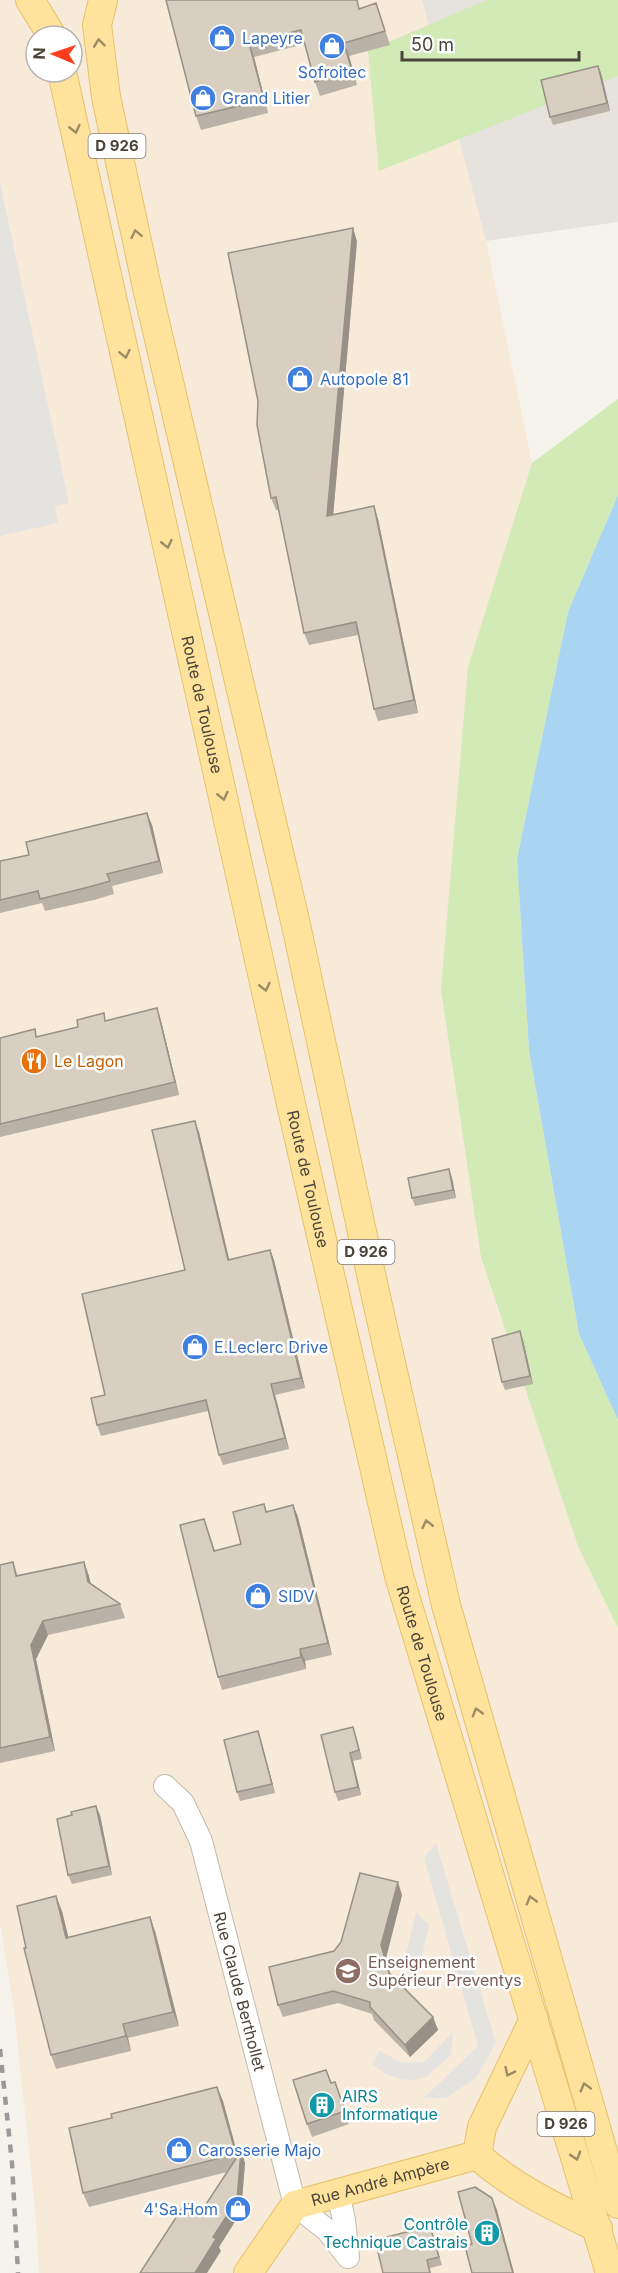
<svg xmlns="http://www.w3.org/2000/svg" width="618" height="2273" viewBox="0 0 618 2273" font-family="Inter,sans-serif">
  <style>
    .commercial { fill: #f7ead8; fill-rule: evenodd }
    .industrial { fill: #e6e2dd }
    .green { fill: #d2eab5 }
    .parking { fill: #e5e3e0 }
    .water { fill: #a9d4f2 }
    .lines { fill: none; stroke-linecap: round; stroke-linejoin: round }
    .minor-casing { stroke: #c2bbae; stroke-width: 24 }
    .major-casing { stroke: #e6c16a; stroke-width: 30 }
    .minor { stroke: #fff; stroke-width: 22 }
    .major { stroke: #ffe39c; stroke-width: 28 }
    .rail { stroke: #9a9a9a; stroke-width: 4.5; stroke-dasharray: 8 8; stroke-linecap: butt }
    .wall { fill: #bab2a6 }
    .shaded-wall { fill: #979187 }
    .building { fill: #d8cfc1; stroke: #979187; stroke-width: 1.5 }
    .oneway { stroke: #9c8c66 }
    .labels { text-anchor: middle; stroke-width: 5; stroke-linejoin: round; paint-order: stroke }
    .shield { fill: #fff; stroke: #817c74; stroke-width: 1.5 }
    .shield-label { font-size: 15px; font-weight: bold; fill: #4b4439 }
    .shop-label { font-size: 16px; fill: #366cbe; stroke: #fff; text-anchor: start }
    .street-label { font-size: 16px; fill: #4b4439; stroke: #fff }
    .food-label { font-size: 16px; fill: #c56008; stroke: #fff; text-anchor: start }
    .education-label { font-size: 16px; fill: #785e54; stroke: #fff; text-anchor: start }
    .culture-label { font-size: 16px; fill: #0d838f; stroke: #fff; text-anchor: start }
  </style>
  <rect width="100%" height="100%" fill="#f6f3ec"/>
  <!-- commercial -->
  <path class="commercial" d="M0,0H422L486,241L532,463L480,785L540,1356L618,1515V2273H39L36,2218L14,2009L0,1923ZM36,36H72V72H36Z"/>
  <!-- industrial -->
  <path class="industrial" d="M422,0H618V222L486,241Z"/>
  <!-- green -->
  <path class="green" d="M487,0H618V76L379,171L368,51Z
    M618,399V495L568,612L517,859L529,1050L579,1334L618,1420V1628L578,1546L481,1257L441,990L468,667L532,463Z"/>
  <!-- parking -->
  <path class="parking" d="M0,183L69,503L55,506L58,523L0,536Z
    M436,1843L496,2043L476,2078L446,2098H424L478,2046L424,1858Z
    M416,1912L429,1925L416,1982L403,1966Z
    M453,2032L451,2055L427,2076L414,2080L399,2079L386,2074L372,2064L379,2051L403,2063L424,2062Z"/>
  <!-- water -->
  <path class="water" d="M618,495V1420L579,1334L529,1050L517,859L568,612Z"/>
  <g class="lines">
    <defs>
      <g id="minor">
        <path id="s1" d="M165,1786L183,1803L201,1841L295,2205L327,2230L348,2257L344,2220L338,2193"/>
      </g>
      <g id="major">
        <path d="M30,0L52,36"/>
        <path d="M103,0L97,25L106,97L148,292L296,925L376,1297L446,1605L618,2204"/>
        <path id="s2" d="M62,72L291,1104L399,1576L610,2273"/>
        <path d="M477,2155L482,2127L534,2019"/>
        <path d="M477,2155C512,2187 555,2207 598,2228"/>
        <path id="s3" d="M248,2273L295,2205L477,2155"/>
      </g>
    </defs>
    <!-- minor casing -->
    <use href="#minor" class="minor-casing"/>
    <!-- major casing -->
    <use href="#major" class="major-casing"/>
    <!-- minor -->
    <use href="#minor" class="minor"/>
    <!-- major -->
    <use href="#major" class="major"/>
    <!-- rail -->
    <path class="rail" d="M0,2049L12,2163L18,2273"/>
  </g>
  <!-- wall -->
  <path class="wall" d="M166,0L360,9L381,17L390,45L349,56L357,85L320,96L315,82L305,44L254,57L268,113L201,130L196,116Z
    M598,66L601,73L610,111L553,125L550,117Z
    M357,241L333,515L374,506L378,519L418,713L378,721L374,709L358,635L309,645L304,633L279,510H276L271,498Z
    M152,825L163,873L112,886L114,894L94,900L45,911L42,903L0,913V861Z
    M107,1020L161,1021L179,1095L0,1137V1038L35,1029L37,1037Z
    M199,1132L229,1260L270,1250L274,1260L305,1388L275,1395L289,1449L223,1465L219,1455L208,1411L101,1436L97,1425L105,1395L185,1270Z
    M449,1169L452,1178L456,1198L415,1206L412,1198Z
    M523,1340L533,1384L505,1390L502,1382Z
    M264,1504L267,1512L293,1505L298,1517L332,1655L305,1661L306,1669L222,1690L218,1677L209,1532L215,1551L241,1544Z
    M13,1562L18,1576L84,1562L91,1583L120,1604L125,1618L48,1635L36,1659L55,1751L0,1763V1565Z
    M353,1727L362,1759L353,1761L361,1795L338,1801L335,1792Z
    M258,1731L275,1793L240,1801L237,1792Z
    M100,1815L112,1875L72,1884L68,1875Z
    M402,1895L386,1958L390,1975L433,2017L438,2030L410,2057L374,2020L372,2014L338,2003L283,2017L278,2005L334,1951Z
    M62,1911L68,1937L155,1931L179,2026L128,2038L131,2051L56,2069L51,2055L26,1948Z
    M335,2082L349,2124L312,2137L307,2124L331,2083Z
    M217,2087L223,2101L237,2156L241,2151L245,2163L241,2212L219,2247L221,2251L201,2212L227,2172L89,2207L83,2193L112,2118Z
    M430,2226L442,2265L430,2268L431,2273H383L382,2251Z"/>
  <!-- shaded-wall -->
  <path class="shaded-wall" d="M249,43L254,57L268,113L264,100Z
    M344,43L349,56L357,85L352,71Z
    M598,66L601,73L610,111L607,103Z
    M353,228L357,241L332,529L327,516Z
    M374,506L378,519L418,713L414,700Z
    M147,813L152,825L163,873L159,861Z
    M157,1008L161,1021L179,1095L175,1082Z
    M195,1121L199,1132L232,1271L228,1260Z
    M449,1169L452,1178L456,1198L453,1190Z
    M270,1250L274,1260L305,1388L301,1378Z
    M520,1331L523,1340L533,1384L530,1376Z
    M271,1384L275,1395L289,1449L285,1438Z
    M293,1505L298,1517L332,1655L328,1643Z
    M84,1562L89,1576L93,1596L88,1582Z
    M43,1621L48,1635L36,1659L55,1751L50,1737L31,1645Z
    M300,1649L305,1661L306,1669L301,1657Z
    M353,1727L356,1736L362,1759L359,1750Z
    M258,1731L261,1740L275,1793L272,1784Z
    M350,1753L353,1761L361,1795L358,1787Z
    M96,1806L100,1815L112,1875L109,1866Z
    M398,1882L402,1895L386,1958L394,1986L381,1945Z
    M56,1896L62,1911L72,1952L66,1938Z
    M150,1917L155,1931L179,2026L173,2012Z
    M433,2017L438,2030L410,2057L405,2045Z
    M123,2024L128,2038L131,2051L126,2036Z
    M217,2087L223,2101L240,2163L241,2151L245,2163L241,2212L219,2247L221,2251L207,2273H195L213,2237L239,2164L236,2154Z
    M492,2198L497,2210L514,2273H513Z"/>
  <!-- building -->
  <path class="building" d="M166,0H357L359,9L376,3L385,31L344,43L352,71L315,82L301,30L249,43L264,100L196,116Z
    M598,66L607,103L550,117L541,80Z
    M353,228L327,516L374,506L414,700L374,709L356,622L304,633L276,497L271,498L257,425L258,401L228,253Z
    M147,813L159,861L107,874L110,881L89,887L40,899L38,891L0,900V861L29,855L26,842Z
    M157,1008L175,1082L0,1124V1038L35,1029L36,1037L78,1027L77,1020L104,1013L105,1021Z
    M195,1121L228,1260L270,1250L301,1378L271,1384L285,1438L219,1455L206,1400L97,1425L91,1398L105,1395L82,1294L185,1270L152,1130Z
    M449,1169L453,1190L412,1198L408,1178Z
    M520,1331L530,1376L502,1382L492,1339Z
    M264,1504L266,1512L293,1505L328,1643L300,1649L301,1657L218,1677L180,1525L204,1519L214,1551L241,1544L233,1512Z
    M13,1562L16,1576L84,1562L88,1582L120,1604L43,1621L31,1645L50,1737L0,1748V1565Z
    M353,1727L359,1750L350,1753L358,1787L335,1792L321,1735Z
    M258,1731L272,1784L237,1792L224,1740Z
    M96,1806L109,1866L68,1875L57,1819L72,1815L71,1812Z
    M360,1873L398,1882L381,1945L389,1973L433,2017L405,2045L370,2007V2002L333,1991L278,2005L269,1967L334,1951L341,1942Z
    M56,1896L66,1938L150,1917L173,2012L123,2024L126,2036L51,2055L24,1948H26L17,1906Z
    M326,2070L331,2083L335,2082L345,2111L307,2124L293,2080Z
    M217,2087L236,2154L83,2193L69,2128L112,2118L111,2114Z
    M241,2151L237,2200L213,2237L216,2239L195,2273H140L186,2202L201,2212Z
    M475,2187L492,2198L513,2273H472L465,2246L472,2244L458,2192Z
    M430,2226L439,2257L427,2260L430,2273H383L378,2252L382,2251L379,2239Z"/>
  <!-- one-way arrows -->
  <defs><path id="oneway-chevron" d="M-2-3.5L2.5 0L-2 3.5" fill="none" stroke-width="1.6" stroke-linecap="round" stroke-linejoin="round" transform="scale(1.5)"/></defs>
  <g class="oneway">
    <use href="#oneway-chevron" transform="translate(99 43) rotate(-97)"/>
    <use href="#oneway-chevron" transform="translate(75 129) rotate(77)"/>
    <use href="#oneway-chevron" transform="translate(136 234) rotate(-102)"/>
    <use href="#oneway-chevron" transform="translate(125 354) rotate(78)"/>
    <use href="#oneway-chevron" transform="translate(167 544) rotate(77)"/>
    <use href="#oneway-chevron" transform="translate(223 796) rotate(77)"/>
    <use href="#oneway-chevron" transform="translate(265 987) rotate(77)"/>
    <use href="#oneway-chevron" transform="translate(427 1524) rotate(-103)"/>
    <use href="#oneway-chevron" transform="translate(477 1712) rotate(-106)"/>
    <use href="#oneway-chevron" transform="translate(531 1900) rotate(-106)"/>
    <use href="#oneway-chevron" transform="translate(509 2072) rotate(116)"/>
    <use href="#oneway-chevron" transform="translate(585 2087) rotate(-106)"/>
    <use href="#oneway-chevron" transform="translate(576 2156) rotate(73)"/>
  </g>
  <!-- icons -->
  <defs>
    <symbol id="shop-disc" viewBox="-11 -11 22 22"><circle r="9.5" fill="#3f7fe0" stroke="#fff"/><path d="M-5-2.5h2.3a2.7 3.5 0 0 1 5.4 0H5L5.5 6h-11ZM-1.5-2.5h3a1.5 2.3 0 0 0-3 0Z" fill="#fff"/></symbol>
    <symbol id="restaurant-disc" viewBox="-11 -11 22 22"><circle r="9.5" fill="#e8710a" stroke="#fff"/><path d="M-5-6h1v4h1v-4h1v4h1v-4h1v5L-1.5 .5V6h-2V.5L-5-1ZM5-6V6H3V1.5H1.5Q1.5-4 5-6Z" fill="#fff"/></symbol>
    <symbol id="school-disc" viewBox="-11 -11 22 22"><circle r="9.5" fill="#8d6e63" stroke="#fff"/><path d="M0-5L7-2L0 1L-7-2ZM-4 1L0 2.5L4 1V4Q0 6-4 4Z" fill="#fff"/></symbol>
    <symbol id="building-disc" viewBox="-11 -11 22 22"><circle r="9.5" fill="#0f9aa8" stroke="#fff"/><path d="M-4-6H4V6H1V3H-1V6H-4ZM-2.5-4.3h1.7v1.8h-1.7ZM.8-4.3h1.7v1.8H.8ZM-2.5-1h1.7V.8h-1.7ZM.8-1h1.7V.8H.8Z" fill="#fff"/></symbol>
  </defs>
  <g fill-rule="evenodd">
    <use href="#shop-disc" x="207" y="23" width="30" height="30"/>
    <use href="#shop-disc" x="317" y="31" width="30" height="30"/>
    <use href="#shop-disc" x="188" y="83" width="30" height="30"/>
    <use href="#shop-disc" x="285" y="364" width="30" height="30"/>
    <use href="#restaurant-disc" x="19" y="1046" width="30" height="30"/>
    <use href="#shop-disc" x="180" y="1332" width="30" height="30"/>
    <use href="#shop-disc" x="243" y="1581" width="30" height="30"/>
    <use href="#school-disc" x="333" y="1956" width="30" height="30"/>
    <use href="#building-disc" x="307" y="2090" width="30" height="30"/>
    <use href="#shop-disc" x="164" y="2135" width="30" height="30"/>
    <use href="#shop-disc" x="223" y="2194" width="30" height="30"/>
    <use href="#building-disc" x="472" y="2218" width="30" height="30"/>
  </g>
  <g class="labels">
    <!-- shield labels -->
    <g class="shield">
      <rect x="88.5" y="134" width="57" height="24" rx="4.5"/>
      <rect x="337.5" y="1240" width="57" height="24" rx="4.5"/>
      <rect x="537.5" y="2112" width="57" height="24" rx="4.5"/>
    </g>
    <g class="shield-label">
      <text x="117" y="151">D 926</text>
      <text x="366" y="1257">D 926</text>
      <text x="566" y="2129">D 926</text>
    </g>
    <!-- shop labels -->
    <g class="shop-label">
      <text x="242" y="44">Lapeyre</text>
      <text x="332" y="78" text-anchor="middle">Sofroitec</text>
      <text x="222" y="104">Grand Litier</text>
      <text x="320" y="385">Autopole 81</text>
      <text x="214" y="1353">E.Leclerc Drive</text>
      <text x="278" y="1602">SIDV</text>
      <text x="198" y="2156">Carosserie Majo</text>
      <text x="218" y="2215" text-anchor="end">4'Sa.Hom</text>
    </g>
    <!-- street labels -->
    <g class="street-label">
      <text dy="6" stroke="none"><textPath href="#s2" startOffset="648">Route de Toulouse</textPath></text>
      <text dy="6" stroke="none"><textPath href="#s2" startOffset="1134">Route de Toulouse</textPath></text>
      <text dy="6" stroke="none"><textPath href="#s2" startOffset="1622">Route de Toulouse</textPath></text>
      <text dy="6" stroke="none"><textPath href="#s1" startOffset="222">Rue Claude Berthollet</textPath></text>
      <text dy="6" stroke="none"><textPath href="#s3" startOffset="171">Rue André Ampère</textPath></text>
    </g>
    <!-- food labels -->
    <g class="food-label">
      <text x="54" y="1067">Le Lagon</text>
    </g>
    <!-- education labels -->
    <g class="education-label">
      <text x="368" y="1968">Enseignement<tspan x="368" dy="18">Supérieur Preventys</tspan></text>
    </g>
    <!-- culture labels -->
    <g class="culture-label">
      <text x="342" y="2102">AIRS<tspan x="342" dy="18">Informatique</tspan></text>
      <text x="468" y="2230" text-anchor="end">Contrôle<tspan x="468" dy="18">Technique Castrais</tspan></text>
    </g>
  </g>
  <!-- north arrow -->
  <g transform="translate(54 54) rotate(272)"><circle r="28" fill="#ffffff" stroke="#b7b4b0" stroke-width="1.5"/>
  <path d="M0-4.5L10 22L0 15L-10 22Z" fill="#fc3f1d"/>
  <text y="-9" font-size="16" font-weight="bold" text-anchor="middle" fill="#4b4439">N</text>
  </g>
  <!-- scale -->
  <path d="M402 51v9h177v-9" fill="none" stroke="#4b4439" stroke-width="3"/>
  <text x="411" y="51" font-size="18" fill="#4b4439" stroke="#ffffff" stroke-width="4.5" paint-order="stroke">50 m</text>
</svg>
